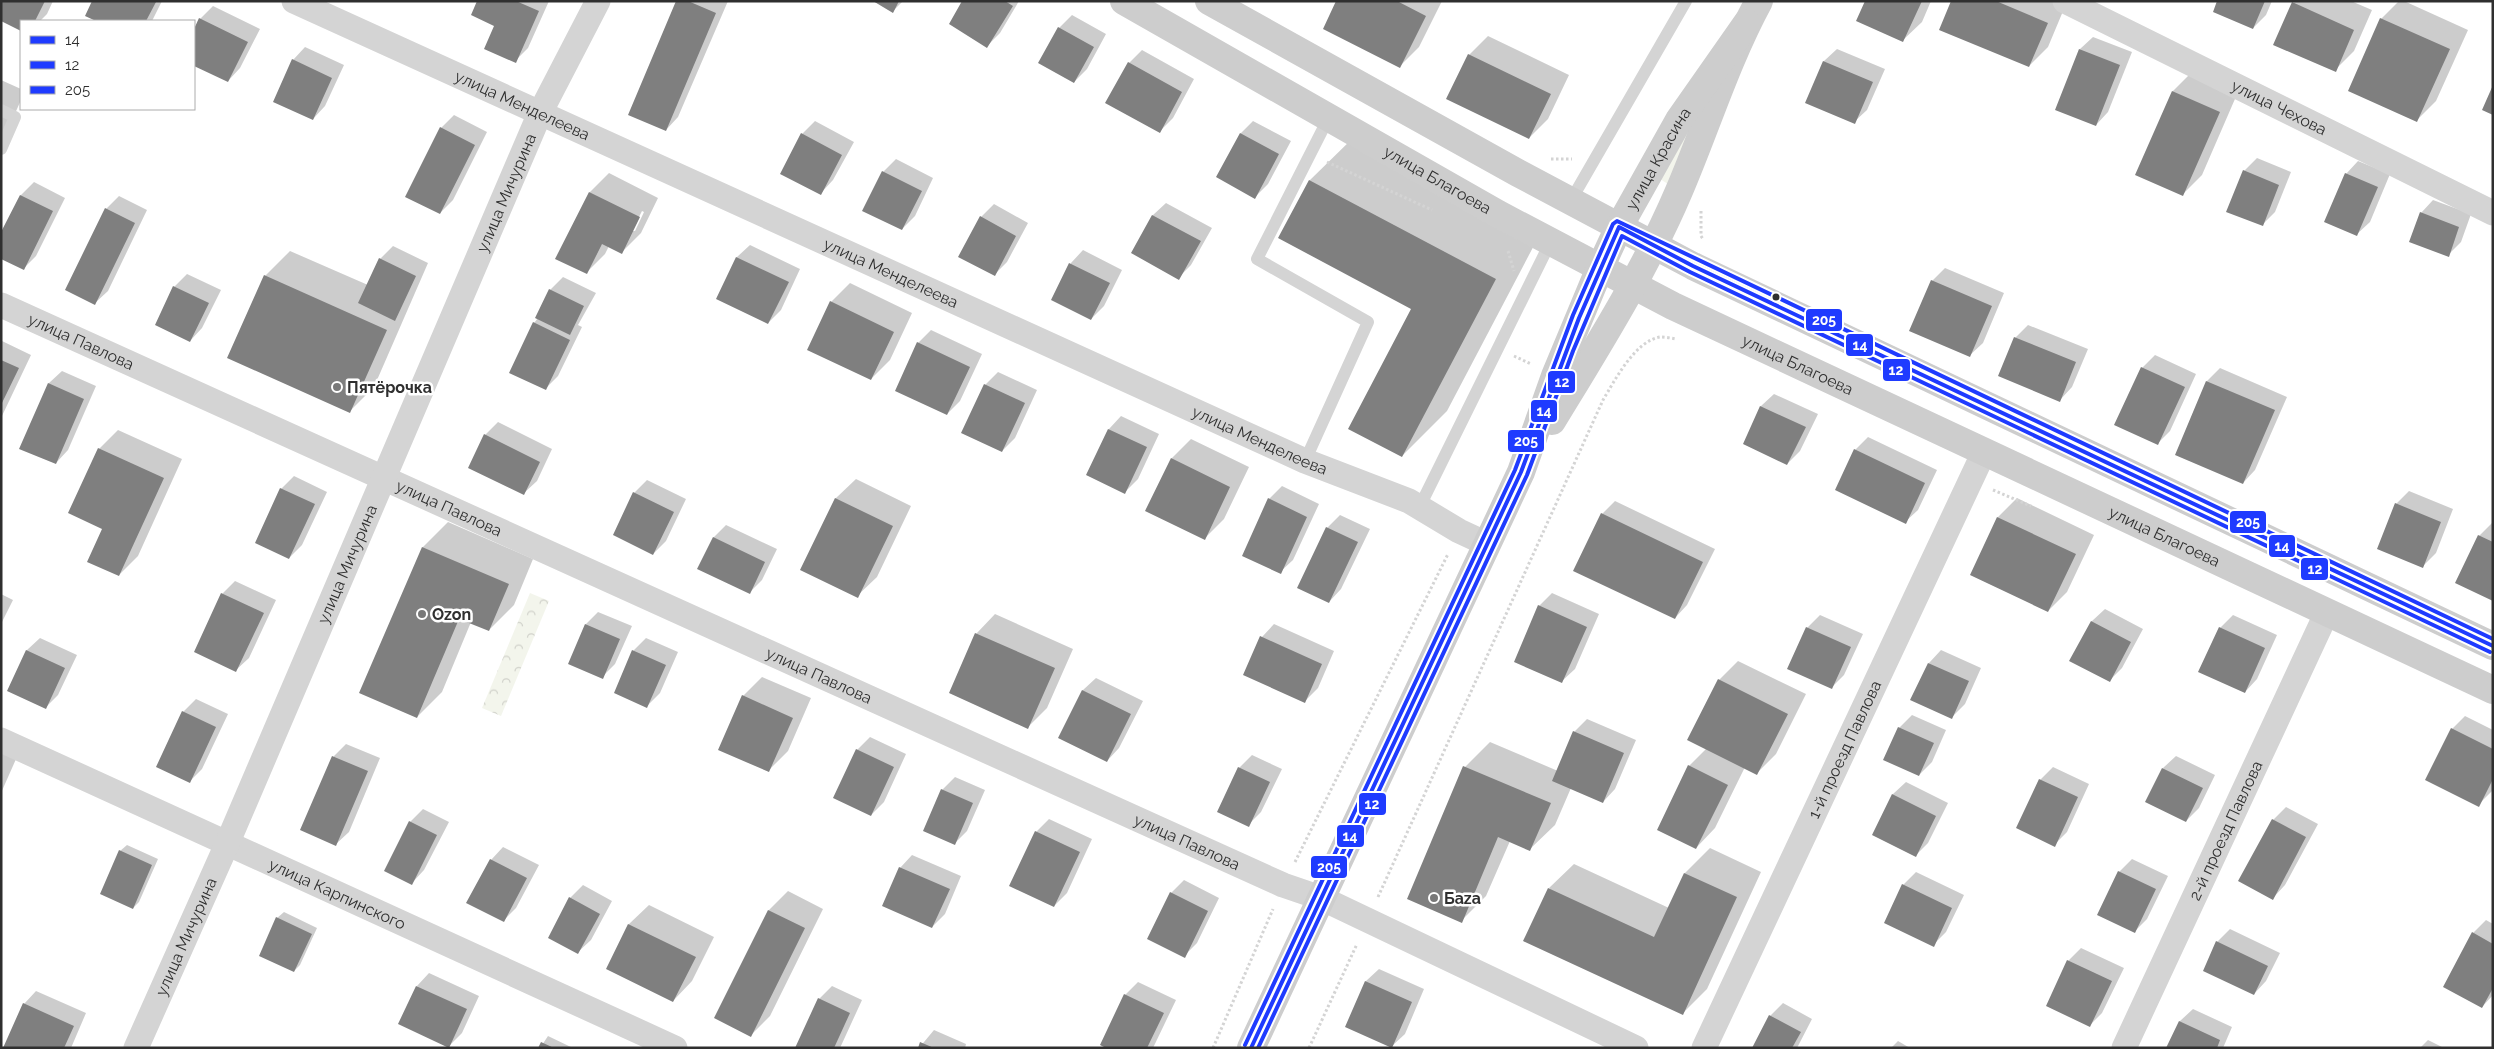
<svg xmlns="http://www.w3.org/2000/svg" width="2494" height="1049" viewBox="0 0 2494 1049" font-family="Raleway,sans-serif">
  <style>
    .grass { fill: #f3f5ec }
    .park { fill: url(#park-crowns) }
    .shadow { fill: #0003; fill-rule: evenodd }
    .building { fill: #7f7f7f }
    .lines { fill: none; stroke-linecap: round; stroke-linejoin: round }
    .path { stroke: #d4d4d4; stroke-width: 3; stroke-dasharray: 2.5 2.5; stroke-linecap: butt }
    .lane { stroke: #d4d4d4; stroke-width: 12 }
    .street { stroke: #d4d4d4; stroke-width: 25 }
    .secondary { stroke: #cdcdcd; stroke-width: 28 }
    .bus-1-casing { stroke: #fff; stroke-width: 8 }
    .bus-2-casing { stroke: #fff; stroke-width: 8 }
    .bus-3-casing { stroke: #fff; stroke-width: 8 }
    .bus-1 { stroke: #1f3bff; stroke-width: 4 }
    .bus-2 { stroke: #1f3bff; stroke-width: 4 }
    .bus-3 { stroke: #1f3bff; stroke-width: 4 }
    .bus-dot { fill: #2f2f2f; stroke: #fff; stroke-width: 2 }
    .poi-dot { fill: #787878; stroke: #fff; stroke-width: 2 }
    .labels { text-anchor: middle; stroke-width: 5; stroke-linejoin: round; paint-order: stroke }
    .street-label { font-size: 16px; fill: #2f2f2f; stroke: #fff }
    .poi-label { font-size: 16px; font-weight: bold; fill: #2f2f2f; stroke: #fff; text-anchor: start }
    .line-badge { stroke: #fff; stroke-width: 2 }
    .badge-label { font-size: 14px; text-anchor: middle; font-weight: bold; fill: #fff }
  </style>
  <defs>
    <pattern id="park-crowns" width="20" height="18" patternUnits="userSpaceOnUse" patternTransform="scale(1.25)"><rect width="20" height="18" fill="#f3f5ec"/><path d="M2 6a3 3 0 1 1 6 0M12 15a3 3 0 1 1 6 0" fill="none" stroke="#d1d2cb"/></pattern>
  </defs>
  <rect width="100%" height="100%" fill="#fff"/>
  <!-- grass -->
  <path class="grass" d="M1702,103L1668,184L1660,179Z"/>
  <!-- park -->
  <path class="park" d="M530,593L549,601L501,716L482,708Z"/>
  <!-- shadow -->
  <path class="shadow" d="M1,1H53L47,14L40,21H21V29L1,19Z
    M93,1H162L152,21H99L86,15Z
    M478,1H549L528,48L515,61L496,25Z
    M678,1H728L678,117L666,130Z
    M875,1H903L893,11Z
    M964,1H1019L1000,33L987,46Z
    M1338,1H1442L1419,47L1400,66Z
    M1867,1H1931L1922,22L1902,41Z
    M1953,1H2060L2066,4L2048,47L2029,66Z
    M2219,1H2272L2266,15L2253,28Z
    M2295,1H2351L2372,10L2354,51L2335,70L2293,3Z
    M2399,1H2404L2468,30L2436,101L2417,120L2381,19Z
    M213,6L260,29L240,68L228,81L194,64V32L200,19Z
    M1072,15L1106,34L1087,69L1074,82L1059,28Z
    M1488,36L1569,75L1548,119L1529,138L1469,55Z
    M2093,37L2132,52L2108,112L2096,125L2080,49Z
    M305,47L344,65L325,106L313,119L293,60Z
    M1837,49L1885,69L1867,110L1854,122L1807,102L1824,61Z
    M1142,50L1194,79L1173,118L1160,131L1129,63Z
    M2192,72L2238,92L2202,175L2183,194L2137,174L2173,91Z
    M1,80L21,89V100L1,145Z
    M454,115L487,132L453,200L440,213L441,128Z
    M815,121L854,142L833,180L821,193L802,134Z
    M1253,121L1291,141L1268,184L1255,197L1217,177L1241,133Z
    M1355,136L1540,234L1447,411L1402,456L1413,309L1279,238L1310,180Z
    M2257,158L2291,172L2275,212L2262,225L2244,171Z
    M896,159L933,178L915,216L902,229L883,172Z
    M2358,161L2390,174L2370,222L2357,234L2346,174Z
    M609,173L658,198L641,233L622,252L609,246L605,254L586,273L590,192ZM642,211L644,212L635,231H632Z
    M34,182L65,198L36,256L24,268L1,235L21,195Z
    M119,196L147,210L108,291L95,303L106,209Z
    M2433,200L2471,214L2461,242L2448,255L2421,213Z
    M1166,203L1212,228L1191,265L1178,278L1133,253L1153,215Z
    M994,204L1028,223L1007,262L994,275L981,217Z
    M750,245L800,269L781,310L768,323L717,298L737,257Z
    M393,246L428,263L374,387L349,412L265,276L290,251L368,285L380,259Z
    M1083,250L1122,270L1104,306L1091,319L1053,299L1071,263Z
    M1945,268L2004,293L1983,343L1970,355L1932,281Z
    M187,274L221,290L202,328L190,341L174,287Z
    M563,277L596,293L578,325L582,327L558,376L545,389L534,323L538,318L550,290Z
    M850,283L912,313L890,360L871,379L831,302Z
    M2028,325L2088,349L2072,387L2060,400L2015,338Z
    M931,330L982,354L960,401L947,414L918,343Z
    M2,341L31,355L1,418V342Z
    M2155,355L2196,374L2170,431L2157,444L2142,368Z
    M2220,368L2287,397L2255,470L2243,483L2176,454L2207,381Z
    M62,371L96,386L68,450L56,463L21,448L49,383Z
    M998,372L1037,390L1015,438L1002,451L985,385Z
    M1774,394L1818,414L1800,451L1787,464L1744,444L1761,406Z
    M1121,416L1159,434L1138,479L1125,492L1087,475L1109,429Z
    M498,422L552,449L537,481L524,493L485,435Z
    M118,430L182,459L138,556L119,575L104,528L99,449Z
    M1868,437L1937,470L1918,510L1905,522L1855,450Z
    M1191,439L1249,467L1224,519L1205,538L1172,458Z
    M294,476L327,492L302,545L289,558L281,489Z
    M856,479L911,506L877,577L857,596L802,569L836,498Z
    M647,480L686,499L666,541L653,554L634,493Z
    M1282,486L1319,504L1293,560L1280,572L1269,499Z
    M2409,491L2453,509L2436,553L2423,566L2396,504Z
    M2017,498L2094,535L2067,592L2048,611L1971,575L1998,517Z
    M1615,501L1715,549L1687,605L1675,618L1602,514Z
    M1340,515L1370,529L1341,589L1329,602L1327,528Z
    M448,522L533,559L514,605L489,630L471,622L442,692L417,717L423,547Z
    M2492,523L2493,524V600L2479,536Z
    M726,525L777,549L762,580L750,592L699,568L714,537Z
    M235,581L276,600L249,658L236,670L222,594Z
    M1552,593L1599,614L1575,669L1562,681L1539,606Z
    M1,594L13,600L1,624Z
    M2105,609L2143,629L2122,668L2109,681L2071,660L2092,621Z
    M598,612L632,626L615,664L602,677L586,624Z
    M995,614L1073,649L1047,708L1028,727L950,693L976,634Z
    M1820,615L1863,634L1844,675L1831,688L1807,628Z
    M2233,615L2277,635L2257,679L2245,692L2220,628Z
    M1274,624L1334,651L1318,688L1305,701L1262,637Z
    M40,638L77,655L58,695L45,708L8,690L27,650Z
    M646,638L678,652L660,693L647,706L633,651Z
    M1941,650L1981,668L1965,704L1952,717L1929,663Z
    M1738,661L1806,694L1776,754L1757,773L1745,767L1715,828L1696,848L1689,766L1707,748L1719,680Z
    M762,677L811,698L788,751L769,770L743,696Z
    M1096,678L1143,701L1119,748L1107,761L1060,737L1083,690Z
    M196,699L228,714L202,769L190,781L183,712Z
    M1912,715L1946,730L1932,762L1919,775L1899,728Z
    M2465,716L2493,730V790L2478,805L2452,729Z
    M1587,719L1636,740L1615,789L1603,802L1571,788L1555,825L1530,849L1510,841L1486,896L1461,921L1465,767L1490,742L1558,771L1574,732Z
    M1,731L24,741L1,793Z
    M870,737L906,754L884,802L871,815L857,750Z
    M346,744L380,758L349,832L336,844L302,830L334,756Z
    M1252,755L1282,769L1261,812L1248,825L1239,768Z
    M2176,756L2215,775L2199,808L2186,821L2163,768Z
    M2053,767L2089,784L2067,832L2054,845L2040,780Z
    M955,777L985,790L967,831L955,843L942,790Z
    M1906,782L1948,803L1928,843L1915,856L1873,835L1893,794Z
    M2286,807L2318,824L2285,885L2273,898V820Z
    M423,809L449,822L424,870L412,883L410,822Z
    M1049,819L1092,839L1067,893L1054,906L1011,885L1036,832Z
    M127,845L158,859L139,902L133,908L120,851Z
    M503,847L539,865L516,908L503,921L491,860Z
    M1710,848L1761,872L1707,989L1682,1014L1549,888L1574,864L1669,908L1685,873Z
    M912,855L961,876L945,914L932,927L900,868Z
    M2132,859L2168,876L2147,919L2134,932L2119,872Z
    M1916,872L1964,895L1946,932L1933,945L1903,885Z
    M1184,880L1219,898L1197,943L1184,956L1171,893Z
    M583,885L612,901L591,940L578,952L570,898Z
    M788,891L823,909L770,1016L751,1035L716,1018L769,910Z
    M649,905L714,937L692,981L673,1001L608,968L629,924Z
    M284,912L317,928L300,965L294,971L277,918Z
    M2486,920L2493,924V995L2482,1007L2473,933Z
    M2230,929L2280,953L2266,981L2254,994L2217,942Z
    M2081,948L2124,968L2102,1013L2089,1026L2068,961Z
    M1379,969L1424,989L1405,1034L1392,1046L1346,1026L1366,981Z
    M429,973L479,996L462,1033L449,1046L417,986Z
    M1138,982L1176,1000L1153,1048H1109L1125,995Z
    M832,986L862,1000L840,1048H796L819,999Z
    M36,991L86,1013L71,1048H4L24,1004Z
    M1783,1003L1812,1019L1797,1048H1753L1770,1016Z
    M2193,1009L2232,1027L2223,1048H2168L2180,1021Z
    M934,1030L966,1044L965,1048H919Z
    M548,1036L573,1048H540Z
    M2428,1040L2444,1048H2420Z
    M1898,1041L1910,1048H1891Z"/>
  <!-- building -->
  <path class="building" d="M1,1H45L35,21H21V31L1,21Z
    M92,1H153L156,2L146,21H96L85,16Z
    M477,1H516L539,11L516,63L484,49L494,26L471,15Z
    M676,1H688L716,13L666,131L628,115Z
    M873,1H899L893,13Z
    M962,1H1005L1013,6L987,48L949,24Z
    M1336,1H1397L1426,16L1400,68L1323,29Z
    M1865,1H1922L1903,42L1856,21Z
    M1951,1H1996L2048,23L2029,67L1939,30Z
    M2217,1H2265L2253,29L2213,12Z
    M2292,2L2354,30L2336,72L2273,45Z
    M199,18L248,42L228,82L194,66V29Z
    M2380,18L2450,49L2417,122L2348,91Z
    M1058,27L1094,47L1074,83L1038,63Z
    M2079,49L2120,65L2096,126L2055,110Z
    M1468,54L1551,94L1529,139L1446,99Z
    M292,59L332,78L313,120L273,102Z
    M1823,61L1873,82L1855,124L1805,103Z
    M1128,62L1182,92L1160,133L1105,103Z
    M2493,85V115L2482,110Z
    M2172,91L2220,112L2183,196L2135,175Z
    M440,127L475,145L440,214L405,197Z
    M801,133L842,155L821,195L780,174Z
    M1240,133L1279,154L1255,199L1216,177Z
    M2243,170L2279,185L2263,226L2226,212Z
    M882,171L922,191L902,230L862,211Z
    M2345,173L2378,187L2357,236L2324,222Z
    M1309,180L1496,279L1402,457L1348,429L1411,309L1278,238Z
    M589,192L640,217L622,254L602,244L587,274L555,259Z
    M20,195L53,211L24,270L1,259V232Z
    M105,208L135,223L95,305L65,290Z
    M2420,212L2459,227L2449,257L2409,242Z
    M1152,215L1201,241L1179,280L1131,253Z
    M980,216L1016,236L995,276L958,257Z
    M736,257L789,282L768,324L716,299Z
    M379,258L416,276L395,321L358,303Z
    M1069,263L1110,283L1091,320L1051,300Z
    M264,275L387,330L350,413L227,358Z
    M1931,280L1992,306L1970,357L1909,331Z
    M173,286L209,303L190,342L155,325Z
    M549,289L584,306L570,335L535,318Z
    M830,301L894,332L871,380L807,350Z
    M533,322L570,340L546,390L509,373Z
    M2014,337L2076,362L2060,402L1998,376Z
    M917,342L970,367L947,415L895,391Z
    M1,360L19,368L1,405Z
    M2141,367L2185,387L2158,445L2114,425Z
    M2206,381L2275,410L2243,484L2175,455Z
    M48,383L84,399L56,464L19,449Z
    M984,384L1025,403L1002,452L961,433Z
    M1760,406L1806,427L1787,465L1743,444Z
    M1108,429L1147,447L1125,494L1086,475Z
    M484,434L540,462L524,495L468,468Z
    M98,448L164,478L119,576L87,562L102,529L68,513Z
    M1854,449L1925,483L1906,524L1835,490Z
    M1171,458L1230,487L1205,540L1145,511Z
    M280,488L315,504L289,559L255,543Z
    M633,492L674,512L653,555L613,535Z
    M835,498L893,526L858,598L800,570Z
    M1268,498L1307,517L1281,574L1242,556Z
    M2395,503L2441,522L2423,568L2377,549Z
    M1601,513L1703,562L1675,619L1573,571Z
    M1997,517L2076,554L2048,612L1970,575Z
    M1326,527L1358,542L1329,603L1297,588Z
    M2478,535L2493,542V601L2455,583Z
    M713,537L765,562L750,594L697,569Z
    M422,547L509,584L489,631L459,619L417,718L359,693Z
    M221,593L264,613L236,672L194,652Z
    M1538,605L1587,627L1562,683L1514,662Z
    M2091,621L2131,642L2110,682L2069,661Z
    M585,624L620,639L603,679L568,664Z
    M1806,627L1851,647L1832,689L1787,669Z
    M2219,627L2265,648L2245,693L2198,672Z
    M975,633L1055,668L1028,729L949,693Z
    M1260,636L1322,664L1305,703L1243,675Z
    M26,650L65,668L46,709L7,691Z
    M632,650L666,665L647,708L614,693Z
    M1928,663L1969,681L1952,719L1910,700Z
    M1718,679L1788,714L1757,775L1687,740Z
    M1082,690L1131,714L1107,762L1058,738Z
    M742,695L793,718L769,772L718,750Z
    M182,711L216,727L190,783L156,767Z
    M1898,727L1934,743L1919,776L1883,760Z
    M2451,728L2493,749V779L2479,807L2425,780Z
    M1573,731L1624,753L1603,803L1552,781Z
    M856,749L894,767L871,816L833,798Z
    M332,756L368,771L336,846L300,830Z
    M1688,765L1728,785L1696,849L1657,830Z
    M1463,766L1551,803L1530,851L1498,837L1462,923L1407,899Z
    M1238,767L1270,782L1249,827L1217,812Z
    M2162,768L2203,788L2186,822L2145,802Z
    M2039,779L2078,797L2055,847L2016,828Z
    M941,789L973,803L955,845L923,831Z
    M1892,794L1936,816L1916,857L1872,835Z
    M2272,819L2306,837L2273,900L2238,881Z
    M409,821L437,835L412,885L384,871Z
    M1035,831L1080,852L1054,907L1009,886Z
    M119,850L152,865L133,909L100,894Z
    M490,859L527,878L504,922L466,903Z
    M899,867L950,889L932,928L882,906Z
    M2118,871L2156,889L2135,933L2097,915Z
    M1684,873L1737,897L1683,1015L1523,941L1548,888L1654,937Z
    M1902,884L1952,908L1934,947L1884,923Z
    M1170,892L1208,911L1185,958L1147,939Z
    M569,897L600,914L578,954L548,938Z
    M768,910L805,928L751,1037L714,1018Z
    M276,917L312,934L294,972L259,956Z
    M628,924L696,957L673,1002L606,969Z
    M2472,932L2493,944V988L2482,1008L2443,987Z
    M2216,941L2268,966L2254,995L2203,971Z
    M2067,960L2112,981L2090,1027L2046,1006Z
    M1365,981L1412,1002L1392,1048L1345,1027Z
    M416,986L467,1009L449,1048L398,1024Z
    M1124,994L1164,1013L1147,1048H1106L1100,1045Z
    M818,998L850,1013L834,1048H795Z
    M23,1003L74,1026L64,1048H3Z
    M1769,1015L1801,1032L1792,1048H1752Z
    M2179,1021L2220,1040L2217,1048H2166Z
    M541,1042L554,1048H538Z
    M920,1042L934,1048H918Z"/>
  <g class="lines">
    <!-- path -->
    <path class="path" d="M1551,159H1572
      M1327,162L1432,210
      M1701,211V236L1703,239
      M1508,251L1514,271
      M1514,356L1531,364
      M1993,490L2031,506
      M1295,862L1448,554
      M1378,897L1603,400C1615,380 1635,341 1660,337C1665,337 1671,338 1676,339
      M1213,1048L1273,909
      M1309,1048L1357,944"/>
    <!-- lane -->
    <path class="lane" d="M1,110L15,117L1,149
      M1570,202L1686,1
      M1305,461L1368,322L1257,259L1329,117
      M1420,506L1550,243"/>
    <!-- street -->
    <g class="street">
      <path id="s1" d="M294,1L1305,461L1409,501L1459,531L1487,544"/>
      <path id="s2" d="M2065,1L2493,213"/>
      <path id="s3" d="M1,305L1283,885L1321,898L1636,1048"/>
      <path id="s4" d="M1,740L675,1048"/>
      <path id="s5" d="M136,1048L227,844L540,113L598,1"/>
      <path id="s6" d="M1704,1048L1984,452"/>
      <path id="s7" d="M2124,1048L2327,612"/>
    </g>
    <!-- secondary -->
    <g class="secondary">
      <path id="s8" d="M1124,1L1498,214L1673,306L2493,690"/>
      <path d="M1209,1L1518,173L1693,266L2493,646"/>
      <path d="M1552,421C1597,347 1645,271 1679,191C1706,128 1726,62 1759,1"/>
      <path id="s9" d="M1251,1048L1521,472L1555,376L1600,268L1619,227L1679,120L1747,23"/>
    </g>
    <defs>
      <path id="bus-1" d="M1251,1048L1521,472L1579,318L1619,227L1693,266L2493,646"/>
      <path id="bus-2" d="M1258,1048L1527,475L1573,351L1622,236L1690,272L2490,652"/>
      <path id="bus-3" d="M1245,1045L1515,470L1573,315L1613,224L1617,221L2493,639"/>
    </defs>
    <!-- bus-1 casing -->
    <use href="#bus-1" class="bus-1-casing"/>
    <!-- bus-2 casing -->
    <use href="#bus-2" class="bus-2-casing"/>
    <!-- bus-3 casing -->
    <use href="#bus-3" class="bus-3-casing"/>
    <!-- bus-1 -->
    <use href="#bus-1" class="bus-1"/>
    <!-- bus-2 -->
    <use href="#bus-2" class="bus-2"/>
    <!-- bus-3 -->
    <use href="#bus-3" class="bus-3"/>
  </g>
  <!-- markers -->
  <circle class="bus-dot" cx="1776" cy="297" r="4.5"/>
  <g class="poi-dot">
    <circle cx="337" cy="387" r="5"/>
    <circle cx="422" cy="614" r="5"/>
    <circle cx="1434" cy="898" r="5"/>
  </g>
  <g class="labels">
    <!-- street labels -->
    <g class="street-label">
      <text dy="6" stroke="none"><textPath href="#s1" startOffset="251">улица Менделеева</textPath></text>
      <text dy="6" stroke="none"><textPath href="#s2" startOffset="239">улица Чехова</textPath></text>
      <text dy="6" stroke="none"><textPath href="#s9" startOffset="979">улица Красина</textPath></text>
      <text dy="6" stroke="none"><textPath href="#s8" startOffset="361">улица Благоева</textPath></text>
      <text dy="6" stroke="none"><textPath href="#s5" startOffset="932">улица Мичурина</textPath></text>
      <text dy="6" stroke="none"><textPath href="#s1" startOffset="656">улица Менделеева</textPath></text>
      <text dy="6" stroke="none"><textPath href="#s3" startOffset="88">улица Павлова</textPath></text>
      <text dy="6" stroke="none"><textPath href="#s8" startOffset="766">улица Благоева</textPath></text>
      <text dy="6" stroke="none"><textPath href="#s1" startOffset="1061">улица Менделеева</textPath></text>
      <text dy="6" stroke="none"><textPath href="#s3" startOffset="492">улица Павлова</textPath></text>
      <text dy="6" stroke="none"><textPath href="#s8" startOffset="1171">улица Благоева</textPath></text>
      <text dy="6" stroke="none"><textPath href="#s5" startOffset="528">улица Мичурина</textPath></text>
      <text dy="6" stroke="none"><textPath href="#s3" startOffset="898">улица Павлова</textPath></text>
      <text dy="6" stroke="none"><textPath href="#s6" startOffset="330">1-й проезд Павлова</textPath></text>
      <text dy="6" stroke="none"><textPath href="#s7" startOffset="240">2-й проезд Павлова</textPath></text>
      <text dy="6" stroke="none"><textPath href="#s3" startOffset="1302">улица Павлова</textPath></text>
      <text dy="6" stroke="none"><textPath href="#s4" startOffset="370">улица Карпинского</textPath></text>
      <text dy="6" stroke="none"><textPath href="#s5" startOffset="122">улица Мичурина</textPath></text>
    </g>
    <!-- poi labels -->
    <g class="poi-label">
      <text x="347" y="393">Пятёрочка</text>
      <text x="432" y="620">Ozon</text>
      <text x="1444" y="904">Баza</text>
    </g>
  </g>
  <g class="line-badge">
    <rect x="1805" y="308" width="38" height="24" rx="5" fill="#1f3bff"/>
    <rect x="1845" y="333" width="29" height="24" rx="5" fill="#1f3bff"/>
    <rect x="1882" y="358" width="29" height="24" rx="5" fill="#1f3bff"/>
    <rect x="1547" y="370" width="29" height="24" rx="5" fill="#1f3bff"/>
    <rect x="1530" y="399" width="28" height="24" rx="5" fill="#1f3bff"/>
    <rect x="1507" y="429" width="38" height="24" rx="5" fill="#1f3bff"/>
    <rect x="2229" y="510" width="38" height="24" rx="5" fill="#1f3bff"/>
    <rect x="2268" y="534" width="28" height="24" rx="5" fill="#1f3bff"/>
    <rect x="2300" y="557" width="29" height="24" rx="5" fill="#1f3bff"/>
    <rect x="1358" y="792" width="29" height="24" rx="5" fill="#1f3bff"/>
    <rect x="1336" y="824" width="29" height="24" rx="5" fill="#1f3bff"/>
    <rect x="1310" y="855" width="38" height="24" rx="5" fill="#1f3bff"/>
  </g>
  <g class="badge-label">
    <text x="1824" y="325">205</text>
    <text x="1860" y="350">14</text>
    <text x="1896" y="375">12</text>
    <text x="1562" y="387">12</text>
    <text x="1544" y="416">14</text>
    <text x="1526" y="446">205</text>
    <text x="2248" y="527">205</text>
    <text x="2282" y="551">14</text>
    <text x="2315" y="574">12</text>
    <text x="1372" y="809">12</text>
    <text x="1350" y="841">14</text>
    <text x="1329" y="872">205</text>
  </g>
  <!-- border -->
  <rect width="2494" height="1049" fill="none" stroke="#2f2f2f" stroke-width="5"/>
  <!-- legend -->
  <rect x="20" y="20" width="175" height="90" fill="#ffffff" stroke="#acacac"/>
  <rect x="30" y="36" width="25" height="8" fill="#1f3bff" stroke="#acacac"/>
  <text x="65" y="45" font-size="15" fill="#2f2f2f">14</text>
  <rect x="30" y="61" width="25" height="8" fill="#1f3bff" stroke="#acacac"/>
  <text x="65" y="70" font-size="15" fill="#2f2f2f">12</text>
  <rect x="30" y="86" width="25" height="8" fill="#1f3bff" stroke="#acacac"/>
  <text x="65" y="95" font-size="15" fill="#2f2f2f">205</text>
</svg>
